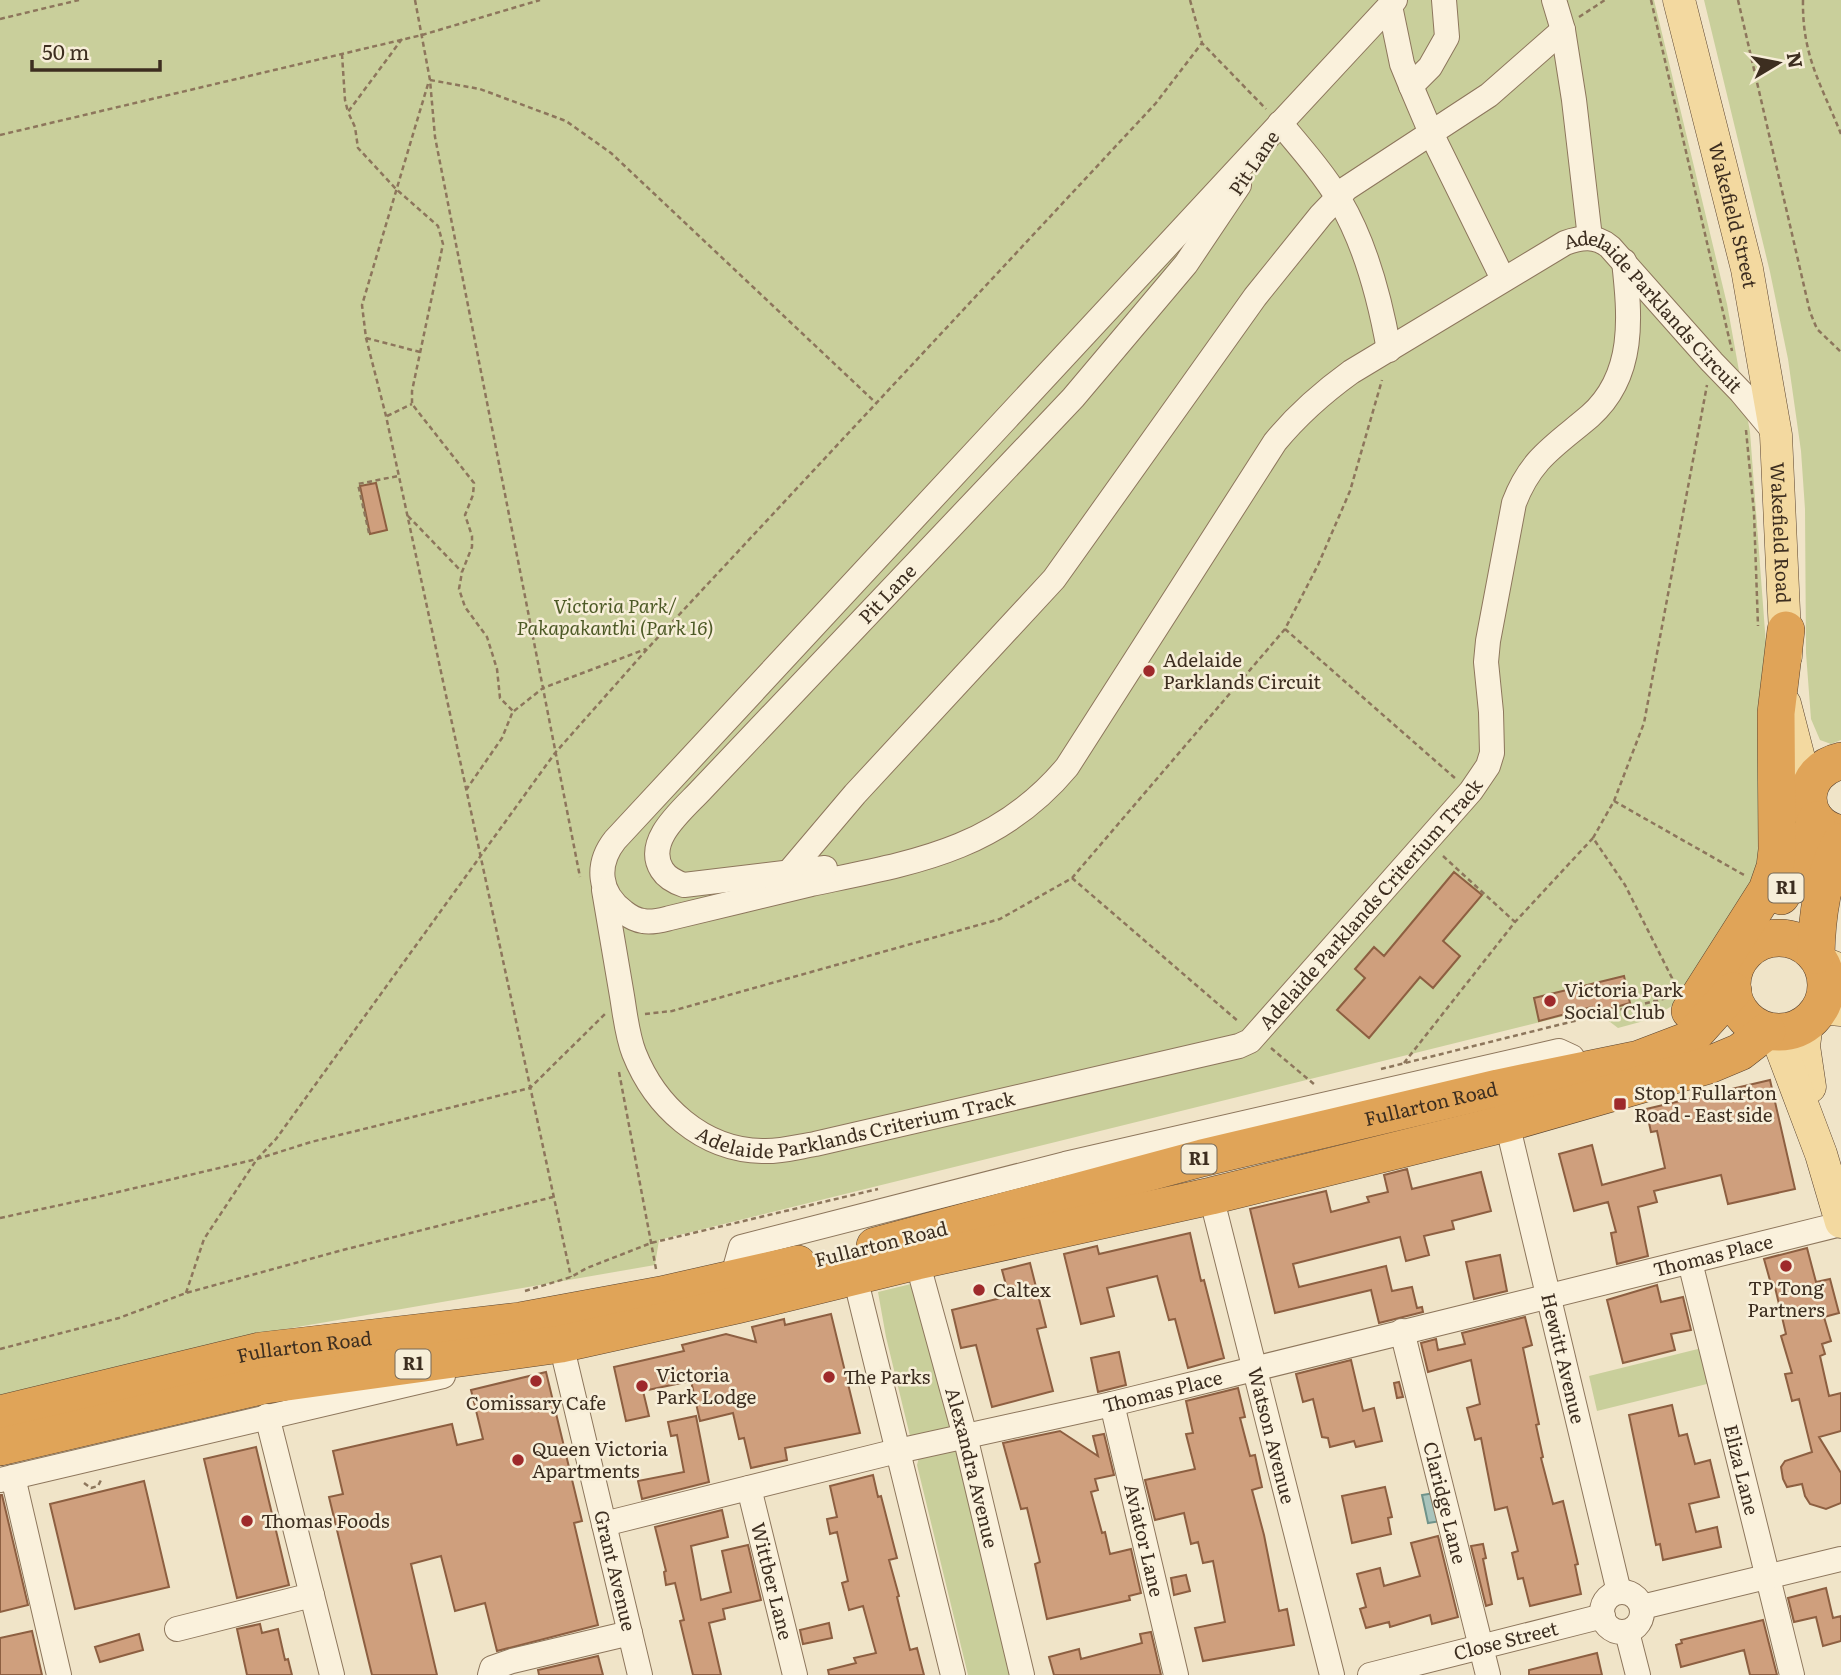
<svg xmlns="http://www.w3.org/2000/svg" width="1841" height="1675" viewBox="0 0 1841 1675" font-family="Literata,serif">
  <style>
    .green { fill: #c9cf9b }
    .water { fill: #a9c4bc; stroke: #6f938a; stroke-width: 2 }
    .building { fill: #cf9f7d; stroke: #8d5f41; stroke-width: 2 }
    .lines { fill: none; stroke-linecap: round; stroke-linejoin: round }
    .minor-casing { stroke: #8d765c; stroke-width: 26 }
    .major-casing { stroke: #5b4430; stroke-width: 33 }
    .highway-casing { stroke: #5b4430; stroke-width: 38 }
    .path { stroke: #8d765c; stroke-width: 2.5; stroke-dasharray: 5 3.5; stroke-linecap: butt }
    .minor { stroke: #faf1dc; stroke-width: 24 }
    .major { stroke: #f3d9a0; stroke-width: 32 }
    .highway { stroke: #e0a458; stroke-width: 37 }
    .poi-dot { fill: #9e2a2b; stroke: #f7eed8; stroke-width: 2.5 }
    .labels { text-anchor: middle; stroke-width: 5; stroke-linejoin: round; paint-order: stroke }
    .shield { fill: #f7eed8; stroke: #756857; stroke-width: 2 }
    .shield-label { font-size: 18px; font-weight: bold; fill: #3d2e20 }
    .street-label { font-size: 19px; fill: #3d2e20; stroke: #f7eed8 }
    .park-label { font-size: 19px; font-style: italic; fill: #4d5a26; stroke: #f7eed8 }
    .poi-label { font-size: 19px; fill: #3d2e20; stroke: #f7eed8; text-anchor: start }
  </style>
  <rect width="100%" height="100%" fill="#f0e4c8"/>
  <!-- green -->
  <path class="green" d="M0,0H1654L1727,304L1750,432L1767,658L1772,850L1683,999L1651,1019L1618,1028L1593,1009L659,1240L655,1265L280,1330L0,1398Z
    M1704,0H1841V740L1831,744L1820,740L1811,719L1806,653L1805,509L1801,451L1788,359L1770,272Z
    M915,1283L955,1427L910,1436L886,1337L878,1292Z
    M1706,1347L1715,1382L1597,1411L1589,1376Z
    M951,1448L959,1451L1015,1675H968L917,1465L919,1457Z"/>
  <!-- water -->
  <path class="water" d="M1435,1493L1441,1521L1428,1523L1422,1495Z"/>
  <!-- building -->
  <path class="building" d="M376,483L387,530L370,534L360,486Z
    M1454,872L1482,895L1443,941L1460,956L1433,988L1420,977L1369,1038L1337,1010L1365,978L1355,969L1374,947L1384,956Z
    M1624,976L1630,1003L1595,1013L1592,1007L1539,1021L1534,998Z
    M1770,1080L1795,1189L1728,1204L1721,1175L1654,1191L1657,1202L1638,1207L1648,1256L1617,1264L1611,1233L1616,1232L1608,1202L1574,1211L1559,1154L1592,1145L1602,1185L1665,1168L1657,1131L1651,1132L1646,1109Z
    M1407,1169L1412,1189L1481,1172L1491,1211L1452,1221L1454,1229L1424,1236L1429,1255L1406,1261L1400,1237L1293,1264L1299,1287L1386,1266L1392,1291L1412,1287L1417,1308L1422,1307L1423,1312L1379,1323L1371,1290L1275,1313L1250,1209L1326,1191L1331,1212L1369,1202L1367,1197L1388,1192L1384,1175Z
    M1190,1233L1201,1281L1204,1280L1224,1358L1188,1368L1175,1319L1169,1320L1157,1276L1107,1288L1114,1316L1081,1324L1064,1254L1097,1246L1099,1254Z
    M1807,1248L1816,1282L1830,1279L1839,1313L1824,1317L1831,1341L1822,1344L1825,1354L1820,1356L1829,1396L1841,1393V1431L1819,1437L1841,1473V1503L1826,1509L1810,1504L1805,1496L1802,1484L1787,1487L1783,1479L1781,1467L1785,1461L1812,1452L1799,1399L1792,1401L1785,1374L1792,1373L1781,1336L1786,1334L1774,1283L1771,1284L1764,1259Z
    M1500,1255L1507,1291L1474,1299L1466,1262Z
    M1030,1263L1046,1327L1037,1329L1053,1391L992,1407L976,1345L961,1348L952,1310L1009,1296L1002,1270Z
    M1657,1285L1661,1302L1683,1297L1691,1330L1671,1334L1675,1350L1623,1363L1607,1300Z
    M831,1314L860,1433L785,1448L787,1460L751,1468L744,1438L739,1439L733,1413L700,1421L691,1381L643,1391L649,1416L626,1421L614,1367L684,1351L682,1345L726,1334L756,1342L752,1327L784,1319L785,1325Z
    M1525,1317L1532,1345L1523,1348L1539,1424L1536,1425L1543,1457L1541,1458L1553,1504L1563,1501L1578,1564L1575,1565L1581,1594L1530,1606L1523,1578L1518,1579L1512,1553L1518,1551L1507,1507L1495,1510L1481,1438L1475,1440L1467,1408L1480,1404L1471,1360L1428,1372L1421,1343L1436,1339L1438,1350L1465,1344L1462,1333Z
    M1119,1352L1126,1385L1098,1392L1091,1358Z
    M1351,1360L1363,1411L1374,1408L1382,1441L1356,1447L1354,1441L1330,1447L1328,1438L1322,1437L1313,1399L1303,1402L1296,1374Z
    M546,1372L582,1521L574,1523L598,1625L497,1651L485,1603L455,1611L441,1556L411,1564L437,1675H372L329,1497L343,1494L333,1451L452,1424L457,1445L483,1439L471,1390Z
    M1399,1382L1403,1397L1397,1398L1394,1383Z
    M1238,1388L1245,1417L1240,1418L1250,1456L1255,1455L1262,1487L1252,1490L1264,1535L1279,1611L1287,1609L1294,1645L1203,1661L1195,1628L1225,1622L1213,1561L1203,1563L1198,1542L1191,1544L1184,1513L1155,1520L1145,1480L1195,1469L1186,1434L1193,1433L1186,1401Z
    M1672,1405L1679,1436L1687,1434L1695,1464L1710,1460L1719,1497L1689,1504L1696,1532L1717,1527L1721,1547L1663,1560L1660,1544L1656,1545L1629,1415Z
    M696,1416L709,1482L642,1499L638,1481L684,1472L677,1435L671,1436L668,1422Z
    M1060,1431L1098,1456L1093,1436L1104,1434L1114,1475L1095,1479L1098,1490L1091,1492L1102,1533L1105,1532L1110,1554L1131,1549L1141,1593L1129,1596L1130,1600L1047,1619L1035,1564L1040,1562L1027,1508L1021,1509L1003,1443Z
    M256,1447L289,1585L237,1598L204,1459Z
    M873,1475L878,1497L881,1496L897,1558L889,1560L899,1596L897,1597L910,1650L917,1648L924,1675H829L828,1670L856,1663L854,1658L876,1653L863,1606L849,1610L842,1583L848,1581L837,1532L830,1534L827,1519L837,1517L830,1486Z
    M144,1481L169,1587L75,1609L50,1504Z
    M1385,1487L1392,1517L1388,1518L1391,1534L1352,1543L1342,1496Z
    M0,1495H2L28,1605L0,1612Z
    M722,1510L728,1537L691,1546L701,1600L731,1592L722,1551L748,1545L761,1600L723,1609L725,1619L709,1623L721,1675H693L680,1621L684,1620L675,1583L666,1585L664,1572L666,1571L655,1527Z
    M1438,1536L1458,1617L1432,1624L1430,1615L1390,1627L1389,1622L1366,1628L1360,1609L1366,1607L1357,1574L1380,1568L1384,1586L1420,1576L1411,1543Z
    M1483,1544L1486,1558L1483,1559L1492,1604L1486,1606L1471,1546Z
    M1186,1575L1190,1591L1174,1595L1171,1578Z
    M1826,1588L1833,1618L1841,1616V1641L1823,1646L1816,1617L1794,1622L1788,1598Z
    M1763,1620L1777,1675H1750L1744,1650L1681,1667L1676,1645L1682,1643L1681,1640Z
    M829,1623L832,1638L803,1644L800,1630Z
    M260,1624L262,1633L278,1629L285,1660L288,1659L292,1675H247L237,1629Z
    M32,1631L42,1675H0V1638Z
    M1151,1632L1161,1675H1054L1049,1657L1079,1649L1081,1659L1142,1643L1140,1634Z
    M139,1634L143,1650L100,1662L95,1647Z
    M1597,1653L1602,1675H1529V1670Z
    M598,1656L603,1675H539L538,1670Z"/>
  <g class="lines">
    <defs>
      <g id="minor">
        <path id="s1" d="M1395,0L615,840C596,864 598,893 624,912C629,916 636,920 643,921C652,923 662,920 670,918C717,907 764,895 811,884C911,863 997,851 1067,767L1275,442C1298,414 1322,393 1351,372L1565,243C1581,237 1596,235 1610,247L1712,362L1741,392L1776,434"/>
        <path d="M1554,0L1563,30L1574,100L1590,238"/>
        <path d="M1390,6L1402,64L1411,86L1431,133L1503,279"/>
        <path d="M1411,86L1430,67L1447,37L1444,0"/>
        <path d="M1280,123C1301,148 1323,173 1340,201C1366,245 1380,299 1389,350"/>
        <path id="s2" d="M825,868L684,885C675,882 667,878 662,870C643,840 685,808 703,788L1073,398L1186,264L1239,185"/>
        <path d="M783,879L855,794L1054,579L1255,297L1321,215L1347,188L1489,95L1563,30"/>
        <path id="s3" d="M604,890C610,925 616,960 622,996C625,1014 627,1035 634,1053C655,1106 702,1150 762,1151C780,1152 797,1147 815,1144L1239,1046L1250,1041L1471,791L1488,766L1492,753L1491,712L1486,662L1488,641L1514,503C1531,458 1556,445 1590,416C1636,375 1630,316 1624,261"/>
        <path id="s4" d="M1507,1123L1619,1592"/>
        <path id="s5" d="M1211,1196L1332,1675"/>
        <path id="s6" d="M917,1261L965,1436L1022,1675"/>
        <path id="s7" d="M1690,1262L1792,1675"/>
        <path d="M855,1277L953,1675"/>
        <path d="M732,1279L741,1247L1065,1164L1559,1051L1572,1057L1576,1072"/>
        <path id="s8" d="M1402,1331L1488,1675"/>
        <path id="s9" d="M561,1344L640,1675"/>
        <path id="s10" d="M1112,1404L1176,1675"/>
        <path d="M267,1416L332,1675"/>
        <path d="M13,1477L59,1675"/>
        <path d="M0,1480L443,1376"/>
        <path id="s11" d="M749,1488L795,1675"/>
        <path id="s12" d="M604,1524L889,1453L1112,1404L1841,1224"/>
        <circle cx="1622" cy="1612" r="20"/>
        <path d="M1642,1607L1841,1559"/>
        <path d="M177,1629L312,1595"/>
        <path d="M1627,1632L1638,1675"/>
        <path d="M490,1675L492,1668L512,1661L630,1633"/>
        <path id="s13" d="M1370,1675L1603,1616"/>
      </g>
      <g id="major">
        <path id="s14" d="M1679,0L1747,269L1776,435L1786,656"/>
        <path d="M1785,704L1808,793"/>
        <path d="M1821,962L1841,970"/>
        <path d="M1820,1008L1841,1010"/>
        <path d="M1807,1023L1804,1046L1810,1087"/>
        <path d="M1775,1032L1821,1154L1841,1222"/>
      </g>
      <g id="highway">
        <path d="M1837,833C1796,821 1800,770 1841,761"/>
        <path d="M1781,896L1796,871L1816,820"/>
        <circle cx="1779" cy="985" r="47"/>
        <path d="M1816,955C1817,915 1822,878 1841,842"/>
        <path d="M1690,1011L1767,890L1775,867L1777,850L1776,713L1786,630"/>
        <path id="s15" d="M875,1246L1202,1158L1498,1088L1639,1059L1689,1040L1733,991"/>
        <path id="s16" d="M0,1414L260,1351L520,1321L661,1295L798,1264"/>
        <path d="M0,1447L265,1385L561,1344L737,1305L917,1261L1211,1196L1507,1123L1709,1065L1740,1052L1767,1031"/>
      </g>
    </defs>
    <!-- minor casing -->
    <use href="#minor" class="minor-casing"/>
    <!-- major casing -->
    <use href="#major" class="major-casing"/>
    <!-- highway casing -->
    <use href="#highway" class="highway-casing"/>
    <!-- path -->
    <path class="path" d="M415,0L430,80L435,137L580,877
      M1190,0L1202,43L1266,109
      M1651,0L1732,351
      M1738,0L1810,312L1817,329L1841,352
      M1803,0C1802,56 1821,84 1841,134
      M1579,17L1605,0
      M0,19L79,0
      M402,39L348,112L355,127L358,148L396,189L438,226L443,244L412,391V404L474,483L473,495L465,515L472,536V547L462,572L459,589L465,607L487,637L497,669L500,698L513,711L502,738L466,790
      M342,54L345,100L348,112
      M430,80L480,89L566,121L611,153L876,403
      M428,84L362,305L366,338L386,416L571,1277
      M0,135L422,35L540,0
      M366,338L420,352
      M387,416L412,404
      M1746,430L1754,513L1758,626
      M408,516L462,572
      M369,533L358,484L398,476
      M1285,629L1456,779
      M514,711L543,688L646,649
      M1614,801L1644,723L1707,385
      M1593,838L1614,801L1744,875
      M1443,856L1515,922
      M1072,878L1239,1022
      M645,1014L672,1011L1000,919L1072,878L1285,629L1318,565L1350,491L1382,380
      M1271,1048L1315,1085
      M1404,1063L1515,922L1593,838L1625,885L1672,978V989
      M1381,1069L1667,998
      M619,1072L656,1269
      M0,1218L97,1197L257,1159L311,1142L530,1088L605,1014
      M525,1291L571,1277L587,1268L651,1243L878,1189
      M186,1293L204,1239L257,1159L276,1139L555,753L649,647L1156,103L1202,43
      M0,1349L119,1318L186,1293L339,1251L553,1197
      M84,1483L91,1488L98,1486L102,1478"/>
    <!-- minor -->
    <use href="#minor" class="minor"/>
    <!-- major -->
    <use href="#major" class="major"/>
    <!-- highway -->
    <use href="#highway" class="highway"/>
  </g>
  <!-- markers -->
  <g class="poi-dot">
    <circle cx="1149" cy="671" r="7"/>
    <circle cx="1550" cy="1001" r="7"/>
    <rect x="1613" y="1097" width="14" height="14" rx="3.5"/>
    <circle cx="1786" cy="1266" r="7"/>
    <circle cx="979" cy="1290" r="7"/>
    <circle cx="829" cy="1377" r="7"/>
    <circle cx="536" cy="1381" r="7"/>
    <circle cx="642" cy="1386" r="7"/>
    <circle cx="518" cy="1460" r="7"/>
    <circle cx="247" cy="1521" r="7"/>
  </g>
  <g class="labels">
    <!-- shield labels -->
    <g class="shield">
      <rect x="1768.5" y="873.5" width="35" height="29" rx="5"/>
      <rect x="1181.5" y="1144.5" width="35" height="29" rx="5"/>
      <rect x="395.5" y="1349.5" width="35" height="29" rx="5"/>
    </g>
    <g class="shield-label">
      <text x="1786" y="894">R1</text>
      <text x="1199" y="1165">R1</text>
      <text x="413" y="1370">R1</text>
    </g>
    <!-- street labels -->
    <g class="street-label">
      <text transform="translate(1254 163) rotate(-56)" y="7">Pit Lane</text>
      <text dy="7" stroke="none"><textPath href="#s14" startOffset="222">Wakefield Street</textPath></text>
      <text dy="7" stroke="none"><textPath href="#s1" startOffset="2569">Adelaide Parklands Circuit</textPath></text>
      <text dy="7" stroke="none"><textPath href="#s14" startOffset="544">Wakefield Road</textPath></text>
      <text dy="7" stroke="none"><textPath href="#s2" startOffset="536">Pit Lane</textPath></text>
      <text dy="7" stroke="none"><textPath href="#s3" startOffset="1020">Adelaide Parklands Criterium Track</textPath></text>
      <text dy="7" stroke="none"><textPath href="#s15" startOffset="574">Fullarton Road</textPath></text>
      <text dy="7" stroke="none"><textPath href="#s3" startOffset="432">Adelaide Parklands Criterium Track</textPath></text>
      <text transform="translate(881 1244) rotate(-14)" y="7">Fullarton Road</text>
      <text dy="7" stroke="none"><textPath href="#s12" startOffset="1141">Thomas Place</textPath></text>
      <text dy="7" stroke="none"><textPath href="#s16" startOffset="312">Fullarton Road</textPath></text>
      <text dy="7" stroke="none"><textPath href="#s4" startOffset="242">Hewitt Avenue</textPath></text>
      <text dy="7" stroke="none"><textPath href="#s12" startOffset="574">Thomas Place</textPath></text>
      <text dy="7" stroke="none"><textPath href="#s5" startOffset="247">Watson Avenue</textPath></text>
      <text dy="7" stroke="none"><textPath href="#s6" startOffset="214">Alexandra Avenue</textPath></text>
      <text dy="7" stroke="none"><textPath href="#s7" startOffset="214">Eliza Lane</textPath></text>
      <text dy="7" stroke="none"><textPath href="#s8" startOffset="177">Claridge Lane</textPath></text>
      <text dy="7" stroke="none"><textPath href="#s10" startOffset="140">Aviator Lane</textPath></text>
      <text dy="7" stroke="none"><textPath href="#s9" startOffset="233">Grant Avenue</textPath></text>
      <text dy="7" stroke="none"><textPath href="#s11" startOffset="96">Wittber Lane</textPath></text>
      <text dy="7" stroke="none"><textPath href="#s13" startOffset="140">Close Street</textPath></text>
    </g>
    <!-- park labels -->
    <g class="park-label">
      <text x="615" y="613">Victoria Park/<tspan x="615" dy="22">Pakapakanthi (Park 16)</tspan></text>
    </g>
    <!-- poi labels -->
    <g class="poi-label">
      <text x="1163" y="667">Adelaide<tspan x="1163" dy="22">Parklands Circuit</tspan></text>
      <text x="1564" y="997">Victoria Park<tspan x="1564" dy="22">Social Club</tspan></text>
      <text x="1634" y="1100">Stop 1 Fullarton<tspan x="1634" dy="22">Road - East side</tspan></text>
      <text x="1786" y="1295" text-anchor="middle">TP Tong<tspan x="1786" dy="22">Partners</tspan></text>
      <text x="993" y="1297">Caltex</text>
      <text x="656" y="1382">Victoria<tspan x="656" dy="22">Park Lodge</tspan></text>
      <text x="843" y="1384">The Parks</text>
      <text x="536" y="1410" text-anchor="middle">Comissary Cafe</text>
      <text x="532" y="1456">Queen Victoria<tspan x="532" dy="22">Apartments</tspan></text>
      <text x="261" y="1528">Thomas Foods</text>
    </g>
  </g>
  <!-- north arrow -->
  <g transform="translate(1778 63) rotate(80)" stroke="#f7eed8" stroke-width="5" paint-order="stroke">
  <path d="M0-5L12 26L0 18L-12 26Z" fill="#3d2e20"/>
  <text y="-10" font-size="19" font-weight="bold" text-anchor="middle" fill="#3d2e20">N</text>
  </g>
  <!-- scale -->
  <path d="M32 60v10h128v-10" fill="none" stroke="#3d2e20" stroke-width="3.5"/>
  <text x="42" y="60" font-size="21" fill="#3d2e20" stroke="#f7eed8" stroke-width="5" paint-order="stroke">50 m</text>
</svg>
